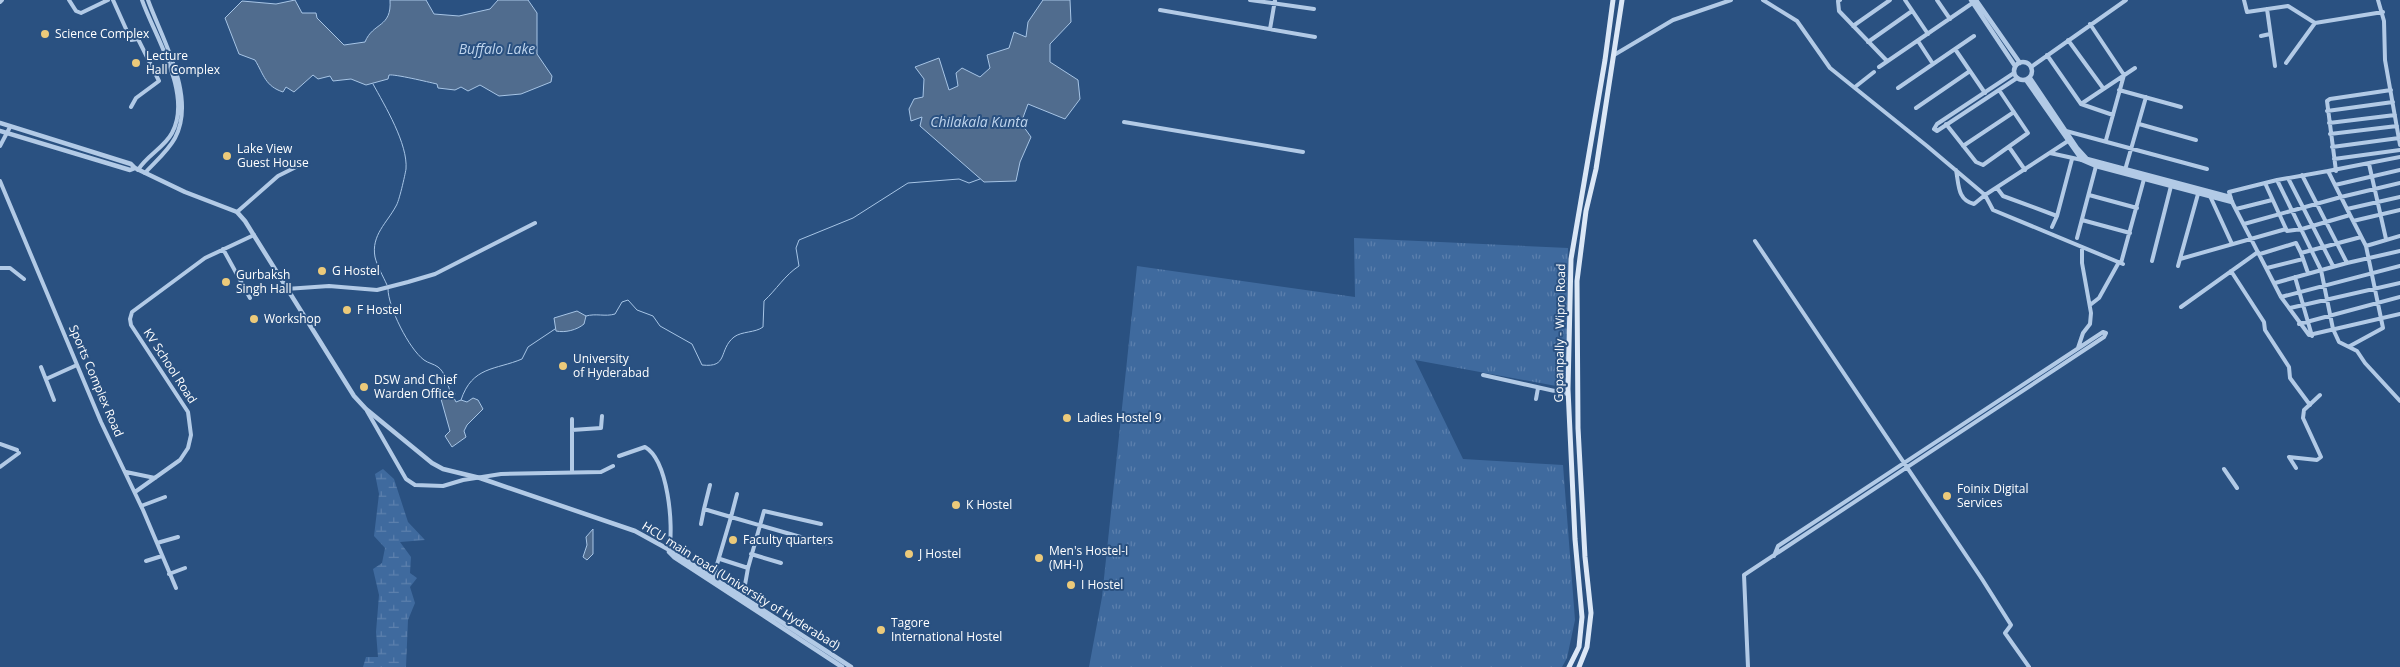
<svg xmlns="http://www.w3.org/2000/svg" width="2400" height="667" viewBox="0 0 2400 667" font-family="'Open Sans',sans-serif">
  <style>
    .grass { fill: url(#grass-tufts) }
    .wetland { fill: url(#wetland-marsh) }
    .water { fill: #506c8e; stroke: #a7c5e6 }
    .lines { fill: none; stroke-linecap: round; stroke-linejoin: round }
    .stream { stroke: #a7c5e6; stroke-width: 1 }
    .minor { stroke: #b2cae6; stroke-width: 4 }
    .tertiary { stroke: #b2cae6; stroke-width: 4.5 }
    .secondary { stroke: #dbe7f6; stroke-width: 5 }
    .poi-dot { fill: #ecca7a; stroke: #2a5181; stroke-width: 2 }
    .labels { text-anchor: middle; stroke-width: 4; stroke-linejoin: round; paint-order: stroke }
    .poi-label { font-size: 12px; fill: #fff; stroke: #2a5181; text-anchor: start }
    .street-label { font-size: 12px; fill: #fff; stroke: #2a5181 }
    .water-label { font-size: 14px; font-style: italic; fill: #bed4ed; stroke: #2a5181 }
  </style>
  <defs>
    <pattern id="grass-tufts" width="24" height="20" patternUnits="userSpaceOnUse" patternTransform="scale(1.25)"><rect width="24" height="20" fill="#3f6a9e"/><path d="M3 7l-1-3M5 7V3M7 7l1-3M15 17l-1-3M17 17v-4M19 17l1-3" fill="none" stroke="#5c80ad"/></pattern>
    <pattern id="wetland-marsh" width="20" height="14" patternUnits="userSpaceOnUse" patternTransform="scale(1.25)"><rect width="20" height="14" fill="#3f6a9e"/><path d="M1 5h8M5 5V1M11 12h8M15 12V8" fill="none" stroke="#5c80ad"/></pattern>
  </defs>
  <rect width="100%" height="100%" fill="#2a5181"/>
  <!-- grass -->
  <path class="grass" d="M1354,238L1568,248L1567,388L1415,360L1463,459L1563,465L1575,620L1567,658L1562,667H1089L1102,597L1137,266L1355,297Z"/>
  <!-- wetland -->
  <path class="wetland" d="M383,469L394,479L408,522L425,540L400,542L411,557L410,573L417,578L410,587L415,603L408,620L406,667H363L366,657H378L376,632L379,595L373,569L382,563L385,548L374,536L379,494L375,474Z"/>
  <!-- water -->
  <path class="water" d="M295,0L302,13H316L317,18L344,45L365,42C373,22 392,28 390,0H426L434,14L459,16L490,9L498,0H528L537,13V54L552,76L551,82L521,94L499,96L480,85L468,91L461,87L455,90L438,88L437,84C428,82 395,74 389,75L388,79L366,85L351,79L333,81L330,76L318,79L313,75L294,92L286,87L283,92C265,86 264,75 255,60L239,54L225,18L242,1L276,4Z
    M1043,0H1070L1071,22L1050,44V62L1078,80L1080,99L1065,119L1028,104L1021,123L1031,137L1020,162L1016,181L984,182L920,126L922,117L911,121L909,109L914,99L923,97L924,79L915,67L939,58L949,90L958,86L956,73L962,68L980,77L990,68L987,55L1009,48L1014,32L1026,37L1028,22Z
    M577,311L586,316L584,324C577,330 565,333 556,331L554,318Z
    M450,391L455,393L454,398L456,402L461,400L467,402L473,398L478,400L483,409L467,425L464,431L466,437L452,447L445,436L450,431L441,399L444,394Z
    M593,529V554L587,560L583,557L587,545L586,537Z"/>
  <g class="lines">
    <!-- stream -->
    <path class="stream" d="M373,84C385,106 408,144 406,169C405,175 399,202 396,206C387,223 371,235 375,257C377,266 383,276 387,285
      M388,289C388,307 409,349 424,360C428,363 434,364 438,367C445,372 447,383 450,391
      M586,316C596,313 605,317 615,314L622,302L628,300L637,310L653,316L660,326L692,344L702,365C729,368 718,350 734,337C742,331 755,333 763,327L764,301C776,290 785,275 799,266L796,248L799,240L853,218L908,183L959,179L969,183L980,179
      M461,400C472,366 496,370 522,359L528,347L555,329"/>
    <!-- minor -->
    <path class="minor" d="M69,0L76,11L81,13L108,0
      M113,0L131,40L138,39L159,81L136,98L131,107
      M1250,0L1314,9
      M1763,0L1797,21L1830,68L1927,146L1985,195L2068,141
      M1840,0L1838,1L1839,11L1887,61
      M1905,0L1928,34
      M1937,0L1950,19
      M2244,0L2247,12L2288,6L2315,23L2383,12
      M2378,0L2384,21L2385,60L2400,145
      M0,2L2,0
      M2267,9L2275,66
      M1160,10L1315,37
      M2090,24L2124,75L2106,140
      M1853,26L1890,0
      M1270,29L1275,0
      M2261,36L2270,34
      M2068,40L2103,88
      M1918,41L1933,64
      M1868,42L1912,11
      M1955,49L1985,93
      M1614,55L1673,20L1731,0
      M2047,55L2081,104L2113,115
      M2286,63L2315,23
      M1879,67L1974,2
      M2031,67L2126,0
      M2014,73L1937,124L1934,129L1937,131L2017,78
      M1855,87L1874,72
      M1898,88L1974,36
      M2119,90L2181,107
      M2081,104L2135,68
      M1916,108L1970,71
      M2327,111L2393,102
      M1124,122L1303,152
      M2329,123L2395,115
      M1946,124L1976,162L1983,165L2028,133L1999,90
      M2139,124L2196,140
      M2066,131L2207,169
      M2330,134L2397,126
      M0,146L10,127
      M1963,146L2014,112
      M2009,147L2025,170
      M2332,147L2399,138
      M2050,153L2082,160
      M2334,159L2400,150
      M2369,164L2386,239
      M138,170C147,155 164,148 172,133C193,94 155,37 142,0
      M1956,170C1959,184 1957,200 1974,204L1985,195L1993,210L2123,264
      M2125,170L2146,97
      M2328,171L2400,157
      M2336,171L2327,101L2330,99L2391,90
      M145,173C155,162 168,151 175,138C197,97 162,39 148,0
      M2288,178L2333,266
      M0,181L101,422L143,510L176,588
      M2265,183L2287,231L2302,229L2350,215L2328,171L2277,180
      M2335,185L2400,170
      M1997,188L2003,196L2057,216
      M2089,195L2137,208
      M2210,196L2232,244
      M2236,209L2272,200
      M2347,209L2400,197
      M237,212L278,176L298,166
      M2350,215L2366,246L2400,236
      M2082,220L2130,233
      M2353,221L2400,210
      M2244,224L2341,197L2400,183
      M2052,227L2057,216L2072,159
      M2077,238L2096,166
      M1755,241L1982,579L2011,625L2005,633L2029,667
      M223,249L250,298
      M2260,254L2296,243L2301,253
      M2180,259L2286,229
      M2152,261L2171,186
      M2121,263L2144,179
      M2347,263L2400,251
      M2178,266L2198,194
      M0,268H10L24,279
      M2267,268L2303,259
      M2231,271L2264,322L2265,330L2289,367L2290,378L2310,405
      M2308,273L2301,253L2361,237
      M2295,277L2312,336
      M2275,283L2347,263L2302,175
      M286,289L329,286L377,290L408,282L435,274L535,223
      M2281,297L2400,266
      M2090,305L2099,298L2119,262
      M2181,307L2258,252
      M2290,308L2400,283
      M2400,314L2309,335L2281,297L2232,202L2229,192L2277,180L2321,270L2333,329L2339,342L2357,351L2365,363L2400,401
      M2299,324L2400,297
      M2350,346L2383,328L2366,246
      M2078,348L2083,333L2090,324L2091,313L2082,263V247
      M41,367L54,400
      M1483,375L1568,394
      M46,379L77,365
      M1536,399L1538,388
      M367,411L406,479L415,485L443,486L463,480L501,474L601,472L613,466
      M572,419V473
      M572,430L601,428L602,416
      M0,444L17,450
      M619,456L645,447C668,460 674,526 669,550
      M0,467L19,453
      M2296,468L2289,457L2317,460L2321,457L2303,418L2304,410L2320,395
      M2224,469L2237,488
      M126,472L155,478
      M135,492L180,460L188,448L191,435L188,412L131,325L130,319L132,312L205,258L254,235
      M141,506L165,497
      M704,509L710,485
      M701,524L704,509L731,517L737,494
      M157,543L178,537
      M751,554L781,563
      M1774,556L1778,546L2103,332L2106,333
      M720,559L748,568
      M146,561L162,556
      M169,574L185,568
      M713,578L731,517L825,544
      M743,596L748,568L764,511L821,524
      M1748,667L1744,575L2104,337L2106,333"/>
    <!-- tertiary -->
    <path class="tertiary" d="M1971,0L2015,66
      M1976,0L2020,63
      M2014 71a9 9 0 1 1 18 0a9 9 0 1 1-18 0Z
      M2030,78L2077,148L2087,159L2230,197
      M2026,80L2082,160L2096,166L2232,202
      M0,123L131,164L135,168L185,192L237,212L245,221L354,396L366,409L432,463L443,469L480,478L635,531L675,553L851,667
      M0,131L130,170L135,168
      M669,552L674,557L842,667"/>
    <!-- secondary -->
    <path class="secondary" d="M1569,667L1579,647L1582,617L1575,539L1568,389L1571,259L1605,60L1613,0
      M1579,667L1587,647L1591,613L1585,557L1578,428L1577,281L1586,211L1596,169L1622,0"/>
  </g>
  <!-- markers -->
  <g class="poi-dot">
    <circle cx="45" cy="34" r="5"/>
    <circle cx="136" cy="63" r="5"/>
    <circle cx="227" cy="156" r="5"/>
    <circle cx="322" cy="271" r="5"/>
    <circle cx="226" cy="282" r="5"/>
    <circle cx="347" cy="310" r="5"/>
    <circle cx="254" cy="319" r="5"/>
    <circle cx="563" cy="366" r="5"/>
    <circle cx="364" cy="387" r="5"/>
    <circle cx="1067" cy="418" r="5"/>
    <circle cx="1947" cy="496" r="5"/>
    <circle cx="956" cy="505" r="5"/>
    <circle cx="733" cy="540" r="5"/>
    <circle cx="909" cy="554" r="5"/>
    <circle cx="1039" cy="558" r="5"/>
    <circle cx="1071" cy="585" r="5"/>
    <circle cx="881" cy="630" r="5"/>
  </g>
  <g class="labels">
    <!-- poi labels -->
    <g class="poi-label">
      <text x="55" y="38">Science Complex</text>
      <text x="146" y="60">Lecture<tspan x="146" dy="14">Hall Complex</tspan></text>
      <text x="237" y="153">Lake View<tspan x="237" dy="14">Guest House</tspan></text>
      <text x="332" y="275">G Hostel</text>
      <text x="236" y="279">Gurbaksh<tspan x="236" dy="14">Singh Hall</tspan></text>
      <text x="357" y="314">F Hostel</text>
      <text x="264" y="323">Workshop</text>
      <text x="573" y="363">University<tspan x="573" dy="14">of Hyderabad</tspan></text>
      <text x="374" y="384">DSW and Chief<tspan x="374" dy="14">Warden Office</tspan></text>
      <text x="1077" y="422">Ladies Hostel 9</text>
      <text x="1957" y="493">Foinix Digital<tspan x="1957" dy="14">Services</tspan></text>
      <text x="966" y="509">K Hostel</text>
      <text x="743" y="544">Faculty quarters</text>
      <text x="1049" y="555">Men's Hostel-I<tspan x="1049" dy="14">(MH-I)</tspan></text>
      <text x="919" y="558">J Hostel</text>
      <text x="1081" y="589">I Hostel</text>
      <text x="891" y="627">Tagore<tspan x="891" dy="14">International Hostel</tspan></text>
    </g>
    <!-- street labels -->
    <g class="street-label">
      <text transform="translate(1560 333) rotate(-89)" y="4">Gopanpally - Wipro Road</text>
      <text transform="translate(170 366) rotate(57)" y="4">KV School Road</text>
      <text transform="translate(96 381) rotate(67)" y="4">Sports Complex Road</text>
      <text transform="translate(741 586) rotate(32)" y="4">HCU main road (University of Hyderabad)</text>
    </g>
    <!-- water labels -->
    <g class="water-label">
      <text x="497" y="54">Buffalo Lake</text>
      <text x="979" y="127">Chilakala Kunta</text>
    </g>
  </g>
</svg>
